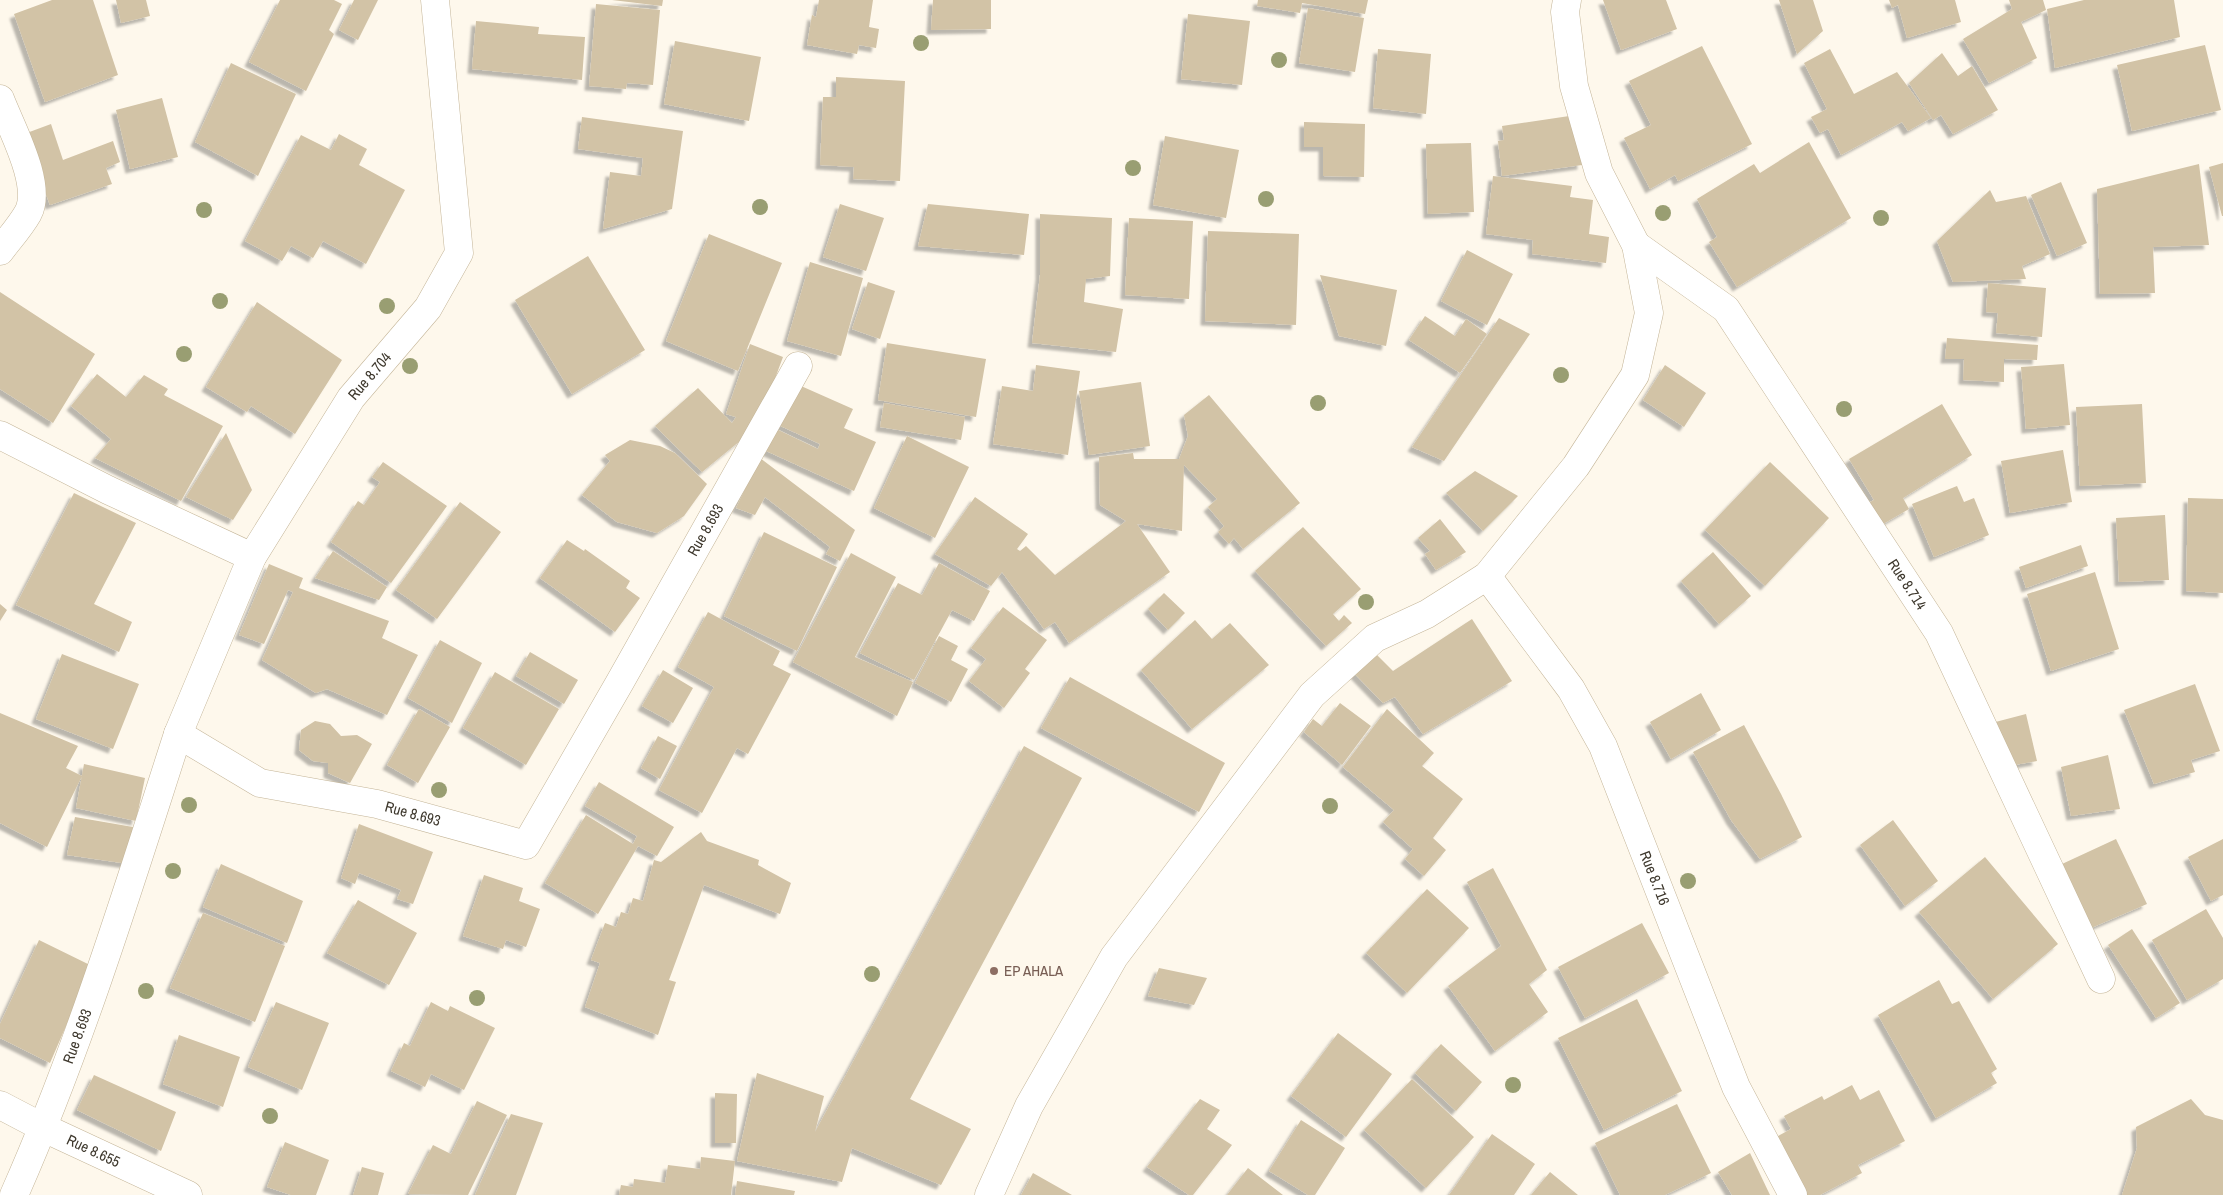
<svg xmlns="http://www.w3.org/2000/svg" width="2223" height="1195" viewBox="0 0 2223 1195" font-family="'Archivo Narrow',sans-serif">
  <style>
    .building { fill: #d2c3a6; filter: url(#shadow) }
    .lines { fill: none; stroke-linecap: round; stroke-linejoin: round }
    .minor-casing { stroke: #c4b598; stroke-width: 29 }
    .tertiary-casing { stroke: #c4b598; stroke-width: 29 }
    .minor { stroke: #fff; stroke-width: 28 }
    .tertiary { stroke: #fff; stroke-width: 28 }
    .tree { fill: #999e72 }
    .education-dot { fill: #8d6e63; stroke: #fef8ec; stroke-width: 2 }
    .labels { text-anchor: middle; stroke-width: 4.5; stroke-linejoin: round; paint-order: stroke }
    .street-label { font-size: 15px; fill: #3e382d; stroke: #fef8ec }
    .education-label { font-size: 15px; fill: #785e54; stroke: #fef8ec; text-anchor: start }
  </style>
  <defs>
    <filter id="shadow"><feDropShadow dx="-4.5" dy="4.5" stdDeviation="1" flood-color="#0004"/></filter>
  </defs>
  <rect width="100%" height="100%" fill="#fef8ec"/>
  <!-- building -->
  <path class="building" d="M52,0H93L118,75L45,102L14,14Z
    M116,0H146L150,16L121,23Z
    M280,0H334L342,4L329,30L334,34L306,91L249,62Z
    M354,0H378L358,40L339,30Z
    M612,0H663L662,6Z
    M819,0H873L869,27L879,29L876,48L859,45L857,54L807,45L812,15L816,17Z
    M933,0H991V29L931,30Z
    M1258,0H1368L1365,14L1302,3L1300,13L1257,6Z
    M1603,0H1666L1677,29L1621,50Z
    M1779,0H1813L1823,31L1797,54Z
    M1889,0H1955L1961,22L1907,38L1898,5L1892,8Z
    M2009,0H2043L2046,10L2021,22L2037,58L1989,83L1963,39L2012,9Z
    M2084,0H2174L2180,37L2055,68L2047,9Z
    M596,4L660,10L653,85L627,83L626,89L589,86Z
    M1308,8L1364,18L1355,72L1299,63Z
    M1188,14L1250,21L1242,85L1181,79Z
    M476,21L539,27L538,34L585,37L582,80L472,69Z
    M675,41L761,57L749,121L664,104Z
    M2205,45L2221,110L2132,131L2117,65Z
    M1702,46L1752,144L1678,181L1675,175L1650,189L1624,138L1651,125L1629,81Z
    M1378,49L1431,54L1426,114L1373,108Z
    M1830,49L1854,94L1897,72L1931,118L1908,131L1902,122L1841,155L1828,129L1820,133L1811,117L1827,109L1804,63Z
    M1942,53L1958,76L1972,66L1998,110L1953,134L1941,115L1933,120L1909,83Z
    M231,63L296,94L258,176L195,142Z
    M836,77L905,81L900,181L853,179L854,167L820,165L823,97H836Z
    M162,98L178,157L130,169L116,110Z
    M1576,115L1582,165L1502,176L1498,141L1504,140L1502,126Z
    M582,117L683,131L672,209L603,229L610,172L641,176L643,158L578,149Z
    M1304,122L1365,124L1364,177L1323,176V147H1304Z
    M51,124L63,160L113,141L120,162L106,168L112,184L50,205L24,134Z
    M339,134L367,149L359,165L405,190L366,264L323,241L313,258L291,246L282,261L245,241L301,135L331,150Z
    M1165,136L1239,150L1226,218L1153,205Z
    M1809,142L1851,218L1737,287L1709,242L1717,237L1697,199L1754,164L1760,173Z
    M1471,143L1474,212L1428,214L1426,144Z
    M2223,163V216H2222L2209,167Z
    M2199,164L2209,245L2153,247L2155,293L2100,294L2097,189Z
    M1493,176L1572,186L1570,197L1593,200L1589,234L1609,237L1606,263L1532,254L1533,240L1486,234Z
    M2061,182L2087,243L2057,256L2031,195Z
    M1990,190L1996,202L2026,196L2050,254L2022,266L2026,279L1953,282L1937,241Z
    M840,204L884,218L866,271L823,257Z
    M928,204L1029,214L1024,255L918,246Z
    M1040,214L1112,218L1110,276L1086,279L1084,302L1123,309L1116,352L1032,343L1040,275Z
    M1129,218L1193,221L1189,299L1125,295Z
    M1208,231L1299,234L1296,325L1205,321Z
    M709,234L782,263L738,371L666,341Z
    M1467,250L1513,274L1487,325L1441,301Z
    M588,256L645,350L572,394L515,300Z
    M810,262L863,278L841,356L787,341Z
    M1320,275L1397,290L1386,346L1339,336Z
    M868,282L895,291L880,339L852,329Z
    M1988,283L2046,288L2042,337L1996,333L1998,313L1986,312Z
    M0,292L95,354L53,423L0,389Z
    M257,302L342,360L295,434L251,406L247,412L206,387Z
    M1425,316L1455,336L1466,319L1487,334L1460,373L1409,340Z
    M1499,318L1530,334L1444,461L1412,447Z
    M1947,338L2038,345L2037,360L2004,359V382L1963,380L1964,359H1945Z
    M887,343L986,359L976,417L878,400Z
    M750,344L783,357L757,427L702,472L655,426L698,388L732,423L736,417L726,414Z
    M2064,364L2070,425L2026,429L2021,367Z
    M1036,365L1080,371L1068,455L993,444L1002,386L1033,391Z
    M1665,365L1706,393L1684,427L1643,400Z
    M97,374L126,397L144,375L168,389L164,395L223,426L181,501L95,458L111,439L71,406Z
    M792,382L853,409L844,428L876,442L854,491L762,449L772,427L818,449L820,444L774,423Z
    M1141,382L1150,446L1089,455L1079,391Z
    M1209,395L1300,503L1243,549L1234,538L1229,544L1218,532L1224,526L1208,507L1217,499L1184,465L1182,531L1137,524L1170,572L1069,643L1055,622L1044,629L1002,572L991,586L935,554L975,497L1028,534L1017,549L1020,551L1026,546L1055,575L1126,521L1100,505L1099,457L1133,453L1134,459H1179L1188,436L1184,415Z
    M884,403L965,417L961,440L880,427Z
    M1942,404L1972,455L1903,498L1909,509L1883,524L1870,502L1874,500L1849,459Z
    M2142,404L2146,483L2080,486L2076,407Z
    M226,433L252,490L233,520L186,497Z
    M907,436L969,467L935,538L874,508Z
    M630,440L660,446L675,453L707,484L684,516L657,533L617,522L582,495L610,461L605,455Z
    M2063,450L2072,502L2010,513L2001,461Z
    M760,458L855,530L840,561L826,554L830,547L765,497L755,515L736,508Z
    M383,462L447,506L391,583L331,542L358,501L364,505L380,482L372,477Z
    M1770,462L1829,518L1765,586L1705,530Z
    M1475,471L1518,496L1483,531L1446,493Z
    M1957,486L1964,502L1974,498L1989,535L1934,557L1912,504Z
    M74,493L136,523L94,604L132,622L119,652L16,605Z
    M2188,498L2223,499V593L2186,591Z
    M460,502L501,532L437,619L396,590Z
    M2165,515L2169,580L2119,582L2116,518Z
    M1440,519L1466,552L1436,570L1425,554L1430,551L1418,538Z
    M1303,527L1361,589L1333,614L1339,621L1344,615L1352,623L1326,646L1255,571Z
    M764,532L837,567L797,651L724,616Z
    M567,540L584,551L585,549L630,581L626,588L640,598L615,632L540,578Z
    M2081,545L2088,566L2026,588L2019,567Z
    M333,551L387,587L379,600L315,578Z
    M1713,552L1751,596L1719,624L1681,581Z
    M851,553L896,577L855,657L913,682L897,716L793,662Z
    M939,563L990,591L974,621L952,610L914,680L860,653L898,583L922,595Z
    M269,564L303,578L299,588L389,621L382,638L418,655L387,715L327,689L316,693L262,660L293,592L288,590L264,644L239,635Z
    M2095,572L2119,649L2051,671L2027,594Z
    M1164,593L1185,613L1168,630L1148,609Z
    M0,604L7,610L0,621Z
    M1003,607L1047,640L1025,669L1030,673L1004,708L969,681L986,659L971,648Z
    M708,612L780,651L773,665L791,674L748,754L737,748L702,813L659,790L714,687L678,667Z
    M1472,619L1512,681L1423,734L1395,697L1383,703L1353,672L1376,654L1393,671Z
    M1195,620L1212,639L1230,623L1269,665L1192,729L1141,670Z
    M939,636L958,646L951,660L968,669L951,702L915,683Z
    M440,640L482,663L452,723L408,698Z
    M530,652L578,680L564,704L516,676Z
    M62,654L139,684L113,749L36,719Z
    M663,670L693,688L673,723L642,706Z
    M495,672L559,709L526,765L463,728Z
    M1070,677L1225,763L1199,812L1041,728Z
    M2195,684L2220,751L2191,760L2195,772L2154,784L2124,710Z
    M1701,693L1721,730L1671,759L1650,722Z
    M1340,703L1371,726L1342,765L1304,732L1313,719L1322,726Z
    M419,709L450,727L418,783L387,765Z
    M1387,709L1434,753L1422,766L1463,799L1433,838L1446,850L1424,876L1405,859L1413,849L1383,822L1394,810L1343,767Z
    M0,713L78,746L66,768L82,776L47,847L0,823Z
    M2026,714L2037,761L1997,768L1984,725Z
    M315,721L330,724L341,736L357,735L372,744L350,783L328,773V763L313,761L299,750L301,730Z
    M1744,725L1781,794L1802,837L1760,859L1731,820L1693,752Z
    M658,736L677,746L660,779L641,768Z
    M1024,746L1082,778L910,1099L971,1129L941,1185L852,1148L842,1182L737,1161L757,1073L824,1096L815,1132Z
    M2108,755L2120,809L2071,816L2061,767Z
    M84,764L145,778L136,821L76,808Z
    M599,782L674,827L657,856L638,846L598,914L545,883L586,815L633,844L637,836L585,806Z
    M75,817L133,827L129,864L67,855Z
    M1893,820L1938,881L1905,906L1860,845Z
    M359,824L433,852L413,904L397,899L401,890L359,873L355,884L341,878Z
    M701,832L707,841L759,860L758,865L791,883L780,914L704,885L669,980L676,982L658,1035L585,1007L600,963L591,960L605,923L616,927L621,912L628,914L633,898L643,901L654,860L661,862Z
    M2116,839L2147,904L2091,928L2062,864Z
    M2223,839V895L2211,901L2188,857Z
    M1985,857L2058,944L1993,999L1919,912Z
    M221,864L303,901L287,943L203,907Z
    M1493,868L1547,970L1529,984L1548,1012L1495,1051L1448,986L1501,946L1467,882Z
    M484,875L523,888L519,901L540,909L526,947L506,940L503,949L463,936Z
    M1427,889L1469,928L1407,993L1366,953Z
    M358,900L417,933L389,985L327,953Z
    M2206,909L2223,938V979L2187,1000L2152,940Z
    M203,913L285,946L255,1022L170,988Z
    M1642,923L1669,973L1585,1018L1558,967Z
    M2132,929L2180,1003L2156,1018L2108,945Z
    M39,940L92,966L50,1063L0,1038V1024Z
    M1159,968L1207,978L1194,1005L1148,996Z
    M1939,980L1952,1004L1959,1001L1997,1069L1991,1073L1997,1083L1936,1118L1878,1015Z
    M1637,999L1682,1091L1604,1130L1558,1038Z
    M276,1002L329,1023L302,1090L248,1067Z
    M431,1002L448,1011L450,1006L495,1028L464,1090L431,1074L425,1087L391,1071L404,1043L410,1046Z
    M1338,1033L1392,1074L1346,1137L1291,1096Z
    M179,1035L240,1057L223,1107L163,1084Z
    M1441,1044L1482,1082L1456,1111L1415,1073Z
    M94,1075L176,1112L161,1151L77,1110Z
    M1412,1079L1474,1137L1426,1188L1364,1130Z
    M1852,1085L1860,1100L1879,1090L1905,1141L1858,1165L1862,1173L1820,1195H1797L1769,1141L1791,1129L1784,1116L1822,1096L1824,1100Z
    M715,1093L737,1094L736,1143H715Z
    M1200,1099L1220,1110L1207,1129L1232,1145L1193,1195H1189L1147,1167Z
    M2191,1099L2205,1115L2223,1120V1195H2122L2137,1148L2136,1127Z
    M477,1101L507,1115L468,1195L408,1194L433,1145L451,1154Z
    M1677,1104L1711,1173L1665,1195H1620L1595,1143Z
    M511,1114L543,1123L516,1195H475Z
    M1301,1120L1345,1148L1315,1195H1308L1269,1171Z
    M1492,1134L1535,1164L1514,1195H1449Z
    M285,1142L329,1160L316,1195H291L267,1187Z
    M1750,1153L1770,1195H1732L1718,1172Z
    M701,1157L735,1161L731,1195H619L621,1185L633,1187L634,1179L665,1183L668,1165L700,1169Z
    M362,1167L384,1173L378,1195H353Z
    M1248,1168L1283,1195H1227Z
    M1550,1172L1578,1195H1531Z
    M1033,1173L1072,1195H1021Z
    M737,1181L795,1191L794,1195H735Z"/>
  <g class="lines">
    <defs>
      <g id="minor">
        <path d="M0,99C11,128 43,185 28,213C20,227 9,239 0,251"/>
        <path id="s1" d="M1636,245L1726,309L1939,633L2101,979"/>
        <path d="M0,435L108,490L252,557"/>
        <path id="s2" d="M1487,576L1571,689L1603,746L1736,1087L1793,1195"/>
        <path id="s3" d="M178,734L252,557L351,398L428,308L459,253L435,0"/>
        <path id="s4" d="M14,1195C80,1046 128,889 178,734L260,783L377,804L526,845L620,682L798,366"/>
        <path d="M989,1195L1029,1106L1114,957L1312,695L1375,638L1427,614L1487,576L1576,466L1635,375L1649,313L1636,245L1599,173L1574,86L1565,12L1567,0"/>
      </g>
      <g id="tertiary">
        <path id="s5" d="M0,1105L44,1128L188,1195"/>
      </g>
    </defs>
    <!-- minor casing -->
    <use href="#minor" class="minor-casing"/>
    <!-- tertiary casing -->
    <use href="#tertiary" class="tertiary-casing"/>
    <!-- minor -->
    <use href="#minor" class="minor"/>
    <!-- tertiary -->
    <use href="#tertiary" class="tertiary"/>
  </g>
  <!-- trees -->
  <g class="tree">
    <circle cx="921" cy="43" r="8"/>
    <circle cx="1279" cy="60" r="8"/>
    <circle cx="1133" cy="168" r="8"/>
    <circle cx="1266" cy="199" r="8"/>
    <circle cx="760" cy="207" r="8"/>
    <circle cx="204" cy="210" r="8"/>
    <circle cx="1663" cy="213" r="8"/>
    <circle cx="1881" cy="218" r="8"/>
    <circle cx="220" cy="301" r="8"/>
    <circle cx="387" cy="306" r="8"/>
    <circle cx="184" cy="354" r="8"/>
    <circle cx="410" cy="366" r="8"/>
    <circle cx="1561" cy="375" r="8"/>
    <circle cx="1318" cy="403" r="8"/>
    <circle cx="1844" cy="409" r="8"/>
    <circle cx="1366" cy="602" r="8"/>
    <circle cx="439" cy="790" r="8"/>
    <circle cx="189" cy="805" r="8"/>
    <circle cx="1330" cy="806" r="8"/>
    <circle cx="173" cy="871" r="8"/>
    <circle cx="1688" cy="881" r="8"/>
    <circle cx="872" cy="974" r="8"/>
    <circle cx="146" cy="991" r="8"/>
    <circle cx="477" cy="998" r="8"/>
    <circle cx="1513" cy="1085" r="8"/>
    <circle cx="270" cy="1116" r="8"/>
  </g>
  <!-- markers -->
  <circle class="education-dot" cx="994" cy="971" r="5"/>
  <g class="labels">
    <!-- street labels -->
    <g class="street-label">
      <text dy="5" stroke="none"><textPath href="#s3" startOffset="408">Rue 8.704</textPath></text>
      <text dy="5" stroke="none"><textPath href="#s4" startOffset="1221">Rue 8.693</textPath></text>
      <text dy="5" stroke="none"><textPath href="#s1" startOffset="440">Rue 8.714</textPath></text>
      <text dy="5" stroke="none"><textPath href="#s4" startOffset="741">Rue 8.693</textPath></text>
      <text dy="5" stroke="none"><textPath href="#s2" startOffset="348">Rue 8.716</textPath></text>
      <text dy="5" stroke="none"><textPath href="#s4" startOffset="171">Rue 8.693</textPath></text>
      <text dy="5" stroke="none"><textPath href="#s5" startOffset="104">Rue 8.655</textPath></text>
    </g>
    <!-- education labels -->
    <g class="education-label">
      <text x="1004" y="976">EP AHALA</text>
    </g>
  </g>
</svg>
